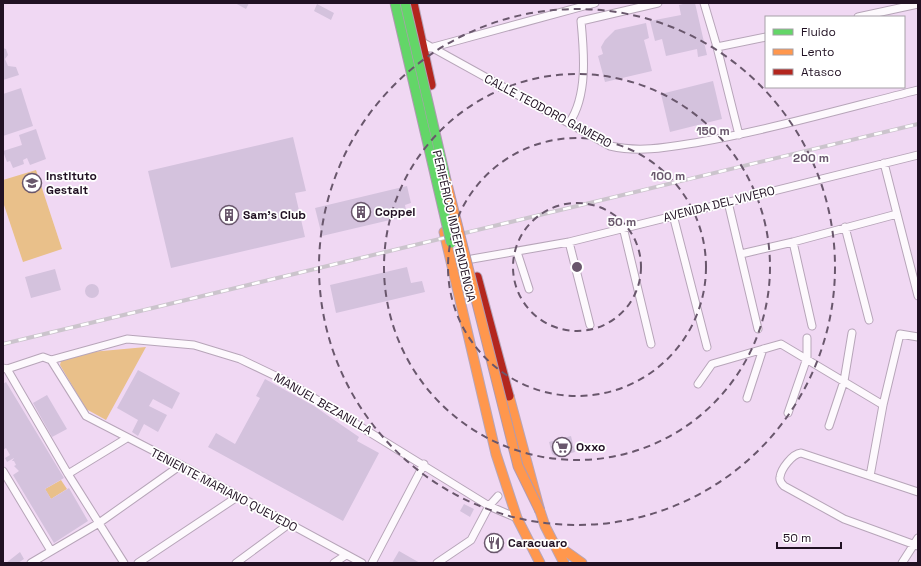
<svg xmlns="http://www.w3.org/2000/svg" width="921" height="566" viewBox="0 0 921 566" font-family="'Space Grotesk',sans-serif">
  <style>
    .green { fill: #e9c08a }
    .building { fill: #d4c2dd }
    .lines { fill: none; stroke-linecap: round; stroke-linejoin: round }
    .street-casing { stroke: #b7a5b9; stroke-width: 9 }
    .slow-casing { stroke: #b7a5b9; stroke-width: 11 }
    .jam-casing { stroke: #b7a5b9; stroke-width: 11 }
    .street { stroke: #fdf9fd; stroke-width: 7 }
    .slow { stroke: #ff974d; stroke-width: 9 }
    .jam { stroke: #b3261e; stroke-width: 9 }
    .rail-casing { stroke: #cbc4cc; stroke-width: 4 }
    .rail { stroke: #fff; stroke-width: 2.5; stroke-dasharray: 8; stroke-linecap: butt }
    .fast-bridge-casing { stroke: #af9ab2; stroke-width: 11; stroke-linecap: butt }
    .slow-bridge-casing { stroke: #af9ab2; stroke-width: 11; stroke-linecap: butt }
    .fast-bridge { stroke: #63d668; stroke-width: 9 }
    .slow-bridge { stroke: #ff974d; stroke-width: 9 }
    .ring { fill: none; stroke: #69576c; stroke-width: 2; stroke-dasharray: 7 5 }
    .labels { text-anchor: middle; stroke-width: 3.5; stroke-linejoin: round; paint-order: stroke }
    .street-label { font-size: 12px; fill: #211123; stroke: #fff }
    .poi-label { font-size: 12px; font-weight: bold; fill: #211123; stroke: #fff; text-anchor: start }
    .centre { fill: #69576c; stroke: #fff; stroke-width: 2 }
    .ring-label { font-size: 12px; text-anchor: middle; font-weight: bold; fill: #69576c; stroke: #fff; stroke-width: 3.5; stroke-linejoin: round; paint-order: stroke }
  </style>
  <rect width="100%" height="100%" fill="#f0d8f3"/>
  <!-- green -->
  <path class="green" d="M36,170L62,249L23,262L3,202V180Z
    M146,347L106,420L86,409L60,365L61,361L91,352Z
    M61,480L67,489L51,499L45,489Z"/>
  <!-- building -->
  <path class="building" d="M235,3H249L246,9Z
    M687,3H695L707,55L698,57L697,49L666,56L662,39L655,41L650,21L681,15L679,5Z
    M317,4L334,13L331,20L314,11Z
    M646,23L649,38L644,40L652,71L605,82L598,56L603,54L601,47L605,40L615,30Z
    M3,48L6,49L8,55L5,59L8,66L16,67L19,75L3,80Z
    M713,81L722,119L670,132L661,94Z
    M21,88L33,126L3,136V94Z
    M36,129L46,159L30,165L27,158L23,160L24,164L13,168L10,161L7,162L3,151L22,145L19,135Z
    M293,137L306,191L295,193L305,237L171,268L148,171Z
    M407,186L411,203L405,205L407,216L322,236L315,208Z
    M407,267L411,283L422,281L425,292L336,313L330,285Z
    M55,269L61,290L31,298L25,277Z
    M85 291a7 7 0 1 1 14 0a7 7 0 1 1-14 0Z
    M138,370L180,393L172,409L153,399L149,406L167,415L158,432L144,424L138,436L132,432L138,420L117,408Z
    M265,379L314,406L359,437L357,441L379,453L343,521L208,447L216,433L235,444L260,398L256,396Z
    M6,382L64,478L45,489L47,492L51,499L69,488L88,521L54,543L13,475L19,471L14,466L16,465L14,461H12L14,458L7,462L5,458L10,455L6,448L3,450V384Z
    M47,395L67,429L52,437L33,403Z
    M571,436L575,452L557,457L552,454L549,442Z
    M464,504L474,509L470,517L460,511Z
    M492,532L504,549L497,554L485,537Z
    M399,551L420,563H392Z
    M20,552L24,559L18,563H6Z"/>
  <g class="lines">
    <defs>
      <path id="street" d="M704,3L717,47L739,135
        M858,17L918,4
        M422,42L610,146C641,153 669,147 700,142C773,129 846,108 918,90
        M717,47L766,37
        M430,48L595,3
        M569,123C588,96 584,52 581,21L658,3
        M884,163L918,296
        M728,202L758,329
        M673,215L707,347
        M623,227L651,344
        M845,227L869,320
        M569,242L590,325
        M793,242L812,326
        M517,252L529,289
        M741,254L793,242L897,214
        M472,259L569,242L918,155
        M51,360L86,416L181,465L362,563
        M3,368L7,369L43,357L51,360L127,339L194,345L240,359L288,382L489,506L517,518
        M7,369L68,474L124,563
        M698,384L712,364L781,344L883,405
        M747,398L763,349
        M788,413L807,358V338
        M829,426L844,381L852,333
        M3,471L51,551
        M68,474L127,438
        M870,476L883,405L900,334L918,337
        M918,492L801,453C792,454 781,469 780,477C779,481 782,484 784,486L844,519L918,546
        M31,563L99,523L181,465
        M138,563L237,497
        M236,563L289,524
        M334,563L346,555
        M372,563L424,464
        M437,563L471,540L489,506L498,496
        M902,563L918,538"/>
      <path id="slow" d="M444,232L496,454L517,518L540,563
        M509,396L540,511L545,526L564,563
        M554,543L582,563"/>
      <path id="jam" d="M413,3L431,85
        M477,277L509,396"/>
    </defs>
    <!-- street casing -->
    <use href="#street" class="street-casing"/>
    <!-- slow casing -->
    <use href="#slow" class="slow-casing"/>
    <!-- jam casing -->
    <use href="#jam" class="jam-casing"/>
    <!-- street -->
    <use href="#street" class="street"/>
    <!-- slow -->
    <use href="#slow" class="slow"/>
    <!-- jam -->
    <use href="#jam" class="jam"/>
    <defs>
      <path id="rail" d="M3,344L918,124"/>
    </defs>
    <!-- rail casing -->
    <use href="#rail" class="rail-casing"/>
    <!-- rail -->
    <use href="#rail" class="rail"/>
    <defs>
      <path id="fast-bridge" d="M395,3L451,243
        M405,3L446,180"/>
      <path id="slow-bridge" d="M446,180L518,466L540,511"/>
    </defs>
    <!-- fast-bridge casing -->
    <use href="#fast-bridge" class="fast-bridge-casing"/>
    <!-- slow-bridge casing -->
    <use href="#slow-bridge" class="slow-bridge-casing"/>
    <!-- fast-bridge -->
    <use href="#fast-bridge" class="fast-bridge"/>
    <!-- slow-bridge -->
    <use href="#slow-bridge" class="slow-bridge"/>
  </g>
  <!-- distance rings -->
  <g class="ring">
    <circle cx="577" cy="267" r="64"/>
    <circle cx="577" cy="267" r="129"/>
    <circle cx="577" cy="267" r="193"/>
    <circle cx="577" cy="267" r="258"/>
  </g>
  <!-- icons -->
  <defs>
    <symbol id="school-ring" viewBox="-11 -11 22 22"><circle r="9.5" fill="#fff" stroke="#69576c" stroke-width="1.5"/><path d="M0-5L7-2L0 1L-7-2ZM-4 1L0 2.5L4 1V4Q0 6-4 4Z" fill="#69576c"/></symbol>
    <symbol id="building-ring" viewBox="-11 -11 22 22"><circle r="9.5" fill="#fff" stroke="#69576c" stroke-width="1.5"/><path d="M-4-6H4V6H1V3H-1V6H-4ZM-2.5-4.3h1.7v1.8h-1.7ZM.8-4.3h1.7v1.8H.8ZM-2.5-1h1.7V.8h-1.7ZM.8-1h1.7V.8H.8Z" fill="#69576c"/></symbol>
    <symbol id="supermarket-ring" viewBox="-11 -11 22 22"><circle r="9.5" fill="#fff" stroke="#69576c" stroke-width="1.5"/><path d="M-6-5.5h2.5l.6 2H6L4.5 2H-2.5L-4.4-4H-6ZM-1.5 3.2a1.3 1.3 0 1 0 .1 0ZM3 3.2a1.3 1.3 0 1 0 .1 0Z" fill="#69576c"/></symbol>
    <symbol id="restaurant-ring" viewBox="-11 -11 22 22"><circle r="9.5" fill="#fff" stroke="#69576c" stroke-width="1.5"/><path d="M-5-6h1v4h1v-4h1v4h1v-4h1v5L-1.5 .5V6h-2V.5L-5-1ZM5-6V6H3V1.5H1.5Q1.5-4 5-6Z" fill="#69576c"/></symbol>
  </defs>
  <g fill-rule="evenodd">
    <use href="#school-ring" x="21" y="172" width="22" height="22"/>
    <use href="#building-ring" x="350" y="201" width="22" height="22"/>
    <use href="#building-ring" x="218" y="204" width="22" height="22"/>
    <use href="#supermarket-ring" x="551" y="436" width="22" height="22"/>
    <use href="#restaurant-ring" x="483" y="532" width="22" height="22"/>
  </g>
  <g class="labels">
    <!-- street labels -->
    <g class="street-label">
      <text transform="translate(548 111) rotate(28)" y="4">CALLE TEODORO GAMERO</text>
      <text transform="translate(719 204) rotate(-14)" y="4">AVENIDA DEL VIVERO</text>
      <text transform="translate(454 226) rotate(77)" y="4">PERIFÉRICO INDEPENDENCIA</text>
      <text transform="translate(323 404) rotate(30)" y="4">MANUEL BEZANILLA</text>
      <text transform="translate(224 490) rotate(28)" y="4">TENIENTE MARIANO QUEVEDO</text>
    </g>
    <!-- poi labels -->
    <g class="poi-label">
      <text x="46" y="180">Instituto<tspan x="46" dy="14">Gestalt</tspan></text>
      <text x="375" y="216">Coppel</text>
      <text x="243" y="219">Sam's Club</text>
      <text x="576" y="451">Oxxo</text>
      <text x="508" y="547">Caracuaro</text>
    </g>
  </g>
  <circle cx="577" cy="267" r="6" class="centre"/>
  <g class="ring-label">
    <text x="713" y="135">150 m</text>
    <text x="811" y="162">200 m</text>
    <text x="668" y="180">100 m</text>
    <text x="622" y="226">50 m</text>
  </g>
  <!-- border -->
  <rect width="921" height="566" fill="none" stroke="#211123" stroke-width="8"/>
  <!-- legend -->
  <rect x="765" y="16" width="140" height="72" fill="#ffffff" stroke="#a6a0a7"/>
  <rect x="773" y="29" width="20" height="6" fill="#63d668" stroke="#a6a0a7"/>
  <text x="801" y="36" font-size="12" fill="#211123">Fluido</text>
  <rect x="773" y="49" width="20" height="6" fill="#ff974d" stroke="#a6a0a7"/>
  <text x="801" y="56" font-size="12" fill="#211123">Lento</text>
  <rect x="773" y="69" width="20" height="6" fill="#b3261e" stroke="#a6a0a7"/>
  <text x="801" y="76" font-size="12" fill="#211123">Atasco</text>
  <!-- scale -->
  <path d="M777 542v6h64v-6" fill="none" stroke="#211123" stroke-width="2"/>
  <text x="783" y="542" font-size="12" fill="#211123" stroke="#ffffff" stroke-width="3" paint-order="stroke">50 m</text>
</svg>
